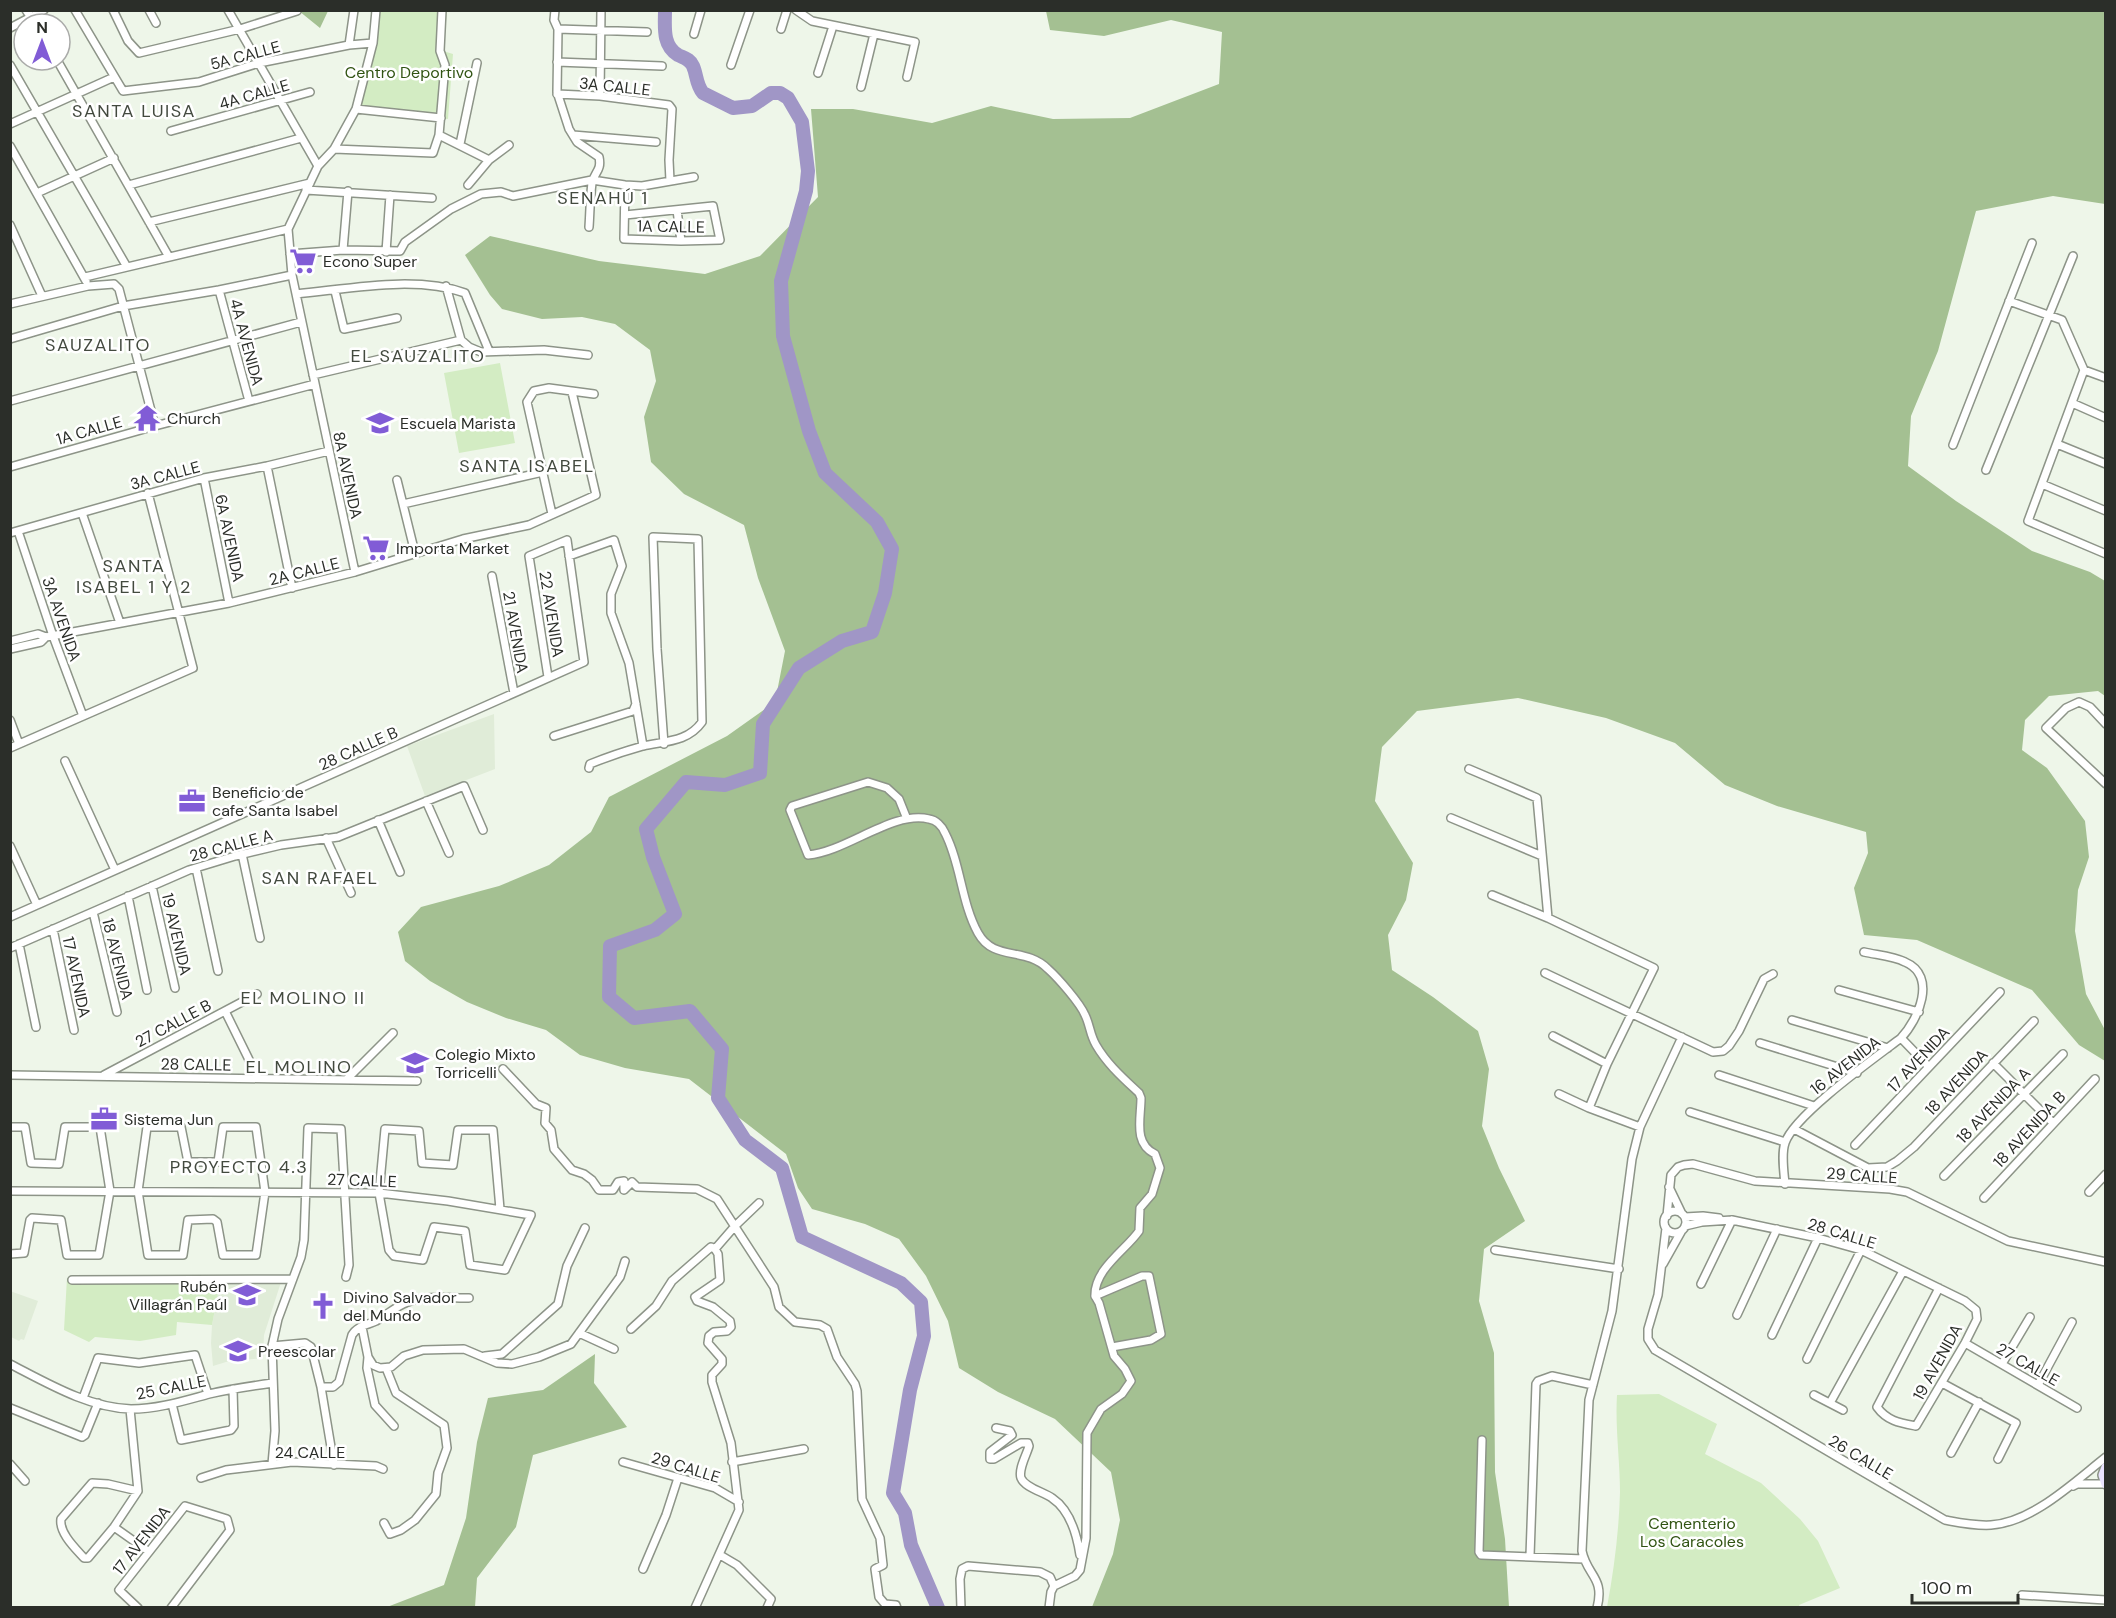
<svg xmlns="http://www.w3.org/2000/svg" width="2116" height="1618" viewBox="0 0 2116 1618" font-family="'DM Sans',sans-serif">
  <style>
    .built { fill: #e0ecd8 }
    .green { fill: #d3ecc3 }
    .forest { fill: #a4c092 }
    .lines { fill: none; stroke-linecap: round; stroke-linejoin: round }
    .river { stroke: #a096c6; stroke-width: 14 }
    .street-casing { stroke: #8d9488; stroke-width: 10 }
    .secondary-casing { stroke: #8d9488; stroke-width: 12 }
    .street { stroke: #fff; stroke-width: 7 }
    .secondary { stroke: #eae3ff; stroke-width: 9 }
    .labels { text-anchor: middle; stroke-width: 5; stroke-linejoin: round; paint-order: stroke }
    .street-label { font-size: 16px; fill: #2b2e29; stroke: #fff }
    .park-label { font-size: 16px; fill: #315413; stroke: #fff }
    .poi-label { font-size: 16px; fill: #2b2e29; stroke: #fff; text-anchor: start }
    .neighbourhood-label { font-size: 18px; letter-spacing: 1.5px; fill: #434a3f; stroke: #fff }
  </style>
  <rect width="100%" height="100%" fill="#eef6e9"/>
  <!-- built -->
  <path class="built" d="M494,714L495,769L425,796L407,746Z
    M221,1277L282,1279L264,1335L263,1358L226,1362L213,1366L211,1343L212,1325Z
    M10,1291L38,1301L24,1340L21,1339L19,1341L11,1337Z"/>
  <!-- green -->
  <path class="green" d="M376,11H447L443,51L453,54L448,119L356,109Z
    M500,363L515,443L459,453L444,373Z
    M221,1277L212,1325L177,1322L176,1335L140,1341L95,1337L89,1342L64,1330L67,1278Z
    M1659,1394L1717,1424L1705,1454L1761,1483L1800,1519L1818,1541L1840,1588L1799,1605L1800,1607H1607C1614,1570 1619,1531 1620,1492C1620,1460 1615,1428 1617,1395Z"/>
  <!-- forest -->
  <path class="forest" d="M299,11H328L320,28Z
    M1046,11H2105V204L2053,196L1976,211L1938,351L1911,416L1908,466L1956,501L2032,551L2090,572L2105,581V696L2098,691L2049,696L2025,720L2022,750L2047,768L2085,821L2089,857L2078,890L2075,931L2086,994L2105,1030V1061L2079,1045L2032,990L1917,940L1864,935L1854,888L1868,853L1866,832L1777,806L1725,785L1675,743L1606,718L1518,698L1417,711L1382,747L1375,801L1413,863L1406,900L1388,935L1392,970L1433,997L1478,1031L1489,1069L1482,1126L1499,1168L1525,1221L1484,1249L1479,1301L1494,1353L1495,1472L1505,1539L1509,1607H1092L1113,1554L1120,1520L1111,1472L1055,1419L998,1392L959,1368L948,1321L926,1276L899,1239L865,1224L812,1209L798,1188L786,1154L689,1079L625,1068L580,1055L546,1030L506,1018L467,1002L430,981L405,961L398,932L421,907L499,886L549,865L591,832L609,797L727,736L775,702L785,651L758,578L744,525L684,494L651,462L644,417L656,381L650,350L615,324L582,317L542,319L502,309L490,295L465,255L490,236L599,261L705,274L760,256L818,197L811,109H853L932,123L991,106L1053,119L1130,118L1219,84L1222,32L1171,20L1104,36L1050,30Z
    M595,1354L594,1383L627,1427L533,1455L516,1527L477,1578L475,1607H387L444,1585L466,1518L477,1442L488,1398L543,1390Z"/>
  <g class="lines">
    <!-- river -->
    <path class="river" d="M665,10C665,27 662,45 678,55C684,58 690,59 693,66C697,75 696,85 703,93L733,108L752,106L771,93H780L788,98L802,122L808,171L806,191L781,281L783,336L809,431L825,473L877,522L892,549L885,593L872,632L842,641L799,668L763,724L760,773L725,785L686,782L646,829L653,857L675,914L655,930L610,946L609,997L634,1018L690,1011L722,1049L718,1098L745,1140L782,1168L802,1237L901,1283L921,1302L924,1336L910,1390L893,1493L905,1513L911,1545L938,1608"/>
    <defs>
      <path id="street" d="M26,10L35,24
        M75,10L123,91L199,82L259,63L349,45L373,43
        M113,10L128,41L139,53L240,29L297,11
        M149,10L156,23
        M228,10L318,166
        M555,10L554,20L558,29L557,92L569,129L577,142L599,157C602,171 594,172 592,183C590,198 590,213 589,227
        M796,10L812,21L915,42L907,77
        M10,28L44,10
        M558,29L647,32
        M781,29L787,10
        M694,34L701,10
        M349,45L354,10
        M57,60L169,257
        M557,62L662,66
        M10,65L127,267
        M731,65L750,10
        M818,73L833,26
        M861,87L874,34
        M557,94L600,96L669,105L672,109L669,160L670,181
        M600,96L601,10
        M356,109L441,118
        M10,124L114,77
        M171,131L310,92
        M439,135L489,160
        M573,135L656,142
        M460,144L477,63
        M10,146L86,281
        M334,149L433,153L439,135L445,65L440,51L442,10
        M129,185L301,138
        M468,185L489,160L509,145
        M625,185L624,239L681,241L720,240L713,206L625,215
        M306,190L432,198
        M37,193L114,158
        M677,210L681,241
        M149,222L310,183
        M10,225L42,296
        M343,250L348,191
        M386,252L390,195
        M290,254L343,250L400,251L405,242L451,209L481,194L501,192L513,196L592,180L625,185L642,186L694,177
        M85,277L288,229
        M446,286L461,340
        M219,290L249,401
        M335,291L344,329L397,318
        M296,294C349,289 415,275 465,293L489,351
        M2009,301L2062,320L2084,370L2106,378
        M10,304L88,286L114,284L119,289L155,426
        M10,339L123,306L219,290L292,275
        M461,340L469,347L481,352L544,350L588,355
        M2084,370L2028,521L2106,554
        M313,375L461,340
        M10,401L301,322
        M2072,403L2106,418
        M2057,444L2106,464
        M1953,445L2032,243
        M267,466L292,588
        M10,467L155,426L315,384
        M1986,470L2073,256
        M204,478L229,603
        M397,480L415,553
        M2042,484L2106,511
        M403,504L543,472
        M82,513L120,623
        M552,514L527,402L534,391L549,388L594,394
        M18,531L53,636L83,716
        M10,533L204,478L267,466L329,451
        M569,556L614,540L622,566L611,594V613L629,663L643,746
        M355,572L292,275L288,229L318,166L334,149L356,109L373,43L376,10
        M492,576L514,693
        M10,641L38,634L46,637L229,603L355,572L463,539L529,525L596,495L572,392
        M10,649L41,642L46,637
        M10,720L19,744
        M2106,724L2090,707L2079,702L2066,708L2046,728L2106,784
        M554,736L633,711L636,704
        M10,748L193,668L148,493
        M65,761L115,870
        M589,768L590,764C607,757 625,751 643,746C665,741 688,742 702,722L698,539L653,537L657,649L664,744
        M1469,769L1537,798L1548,918
        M426,801L449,853
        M1451,818L1542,856
        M907,819L899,799L887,788L868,782L792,806L790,810L808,855C846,852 893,810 929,819C936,820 942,826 945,833C961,864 961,902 978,933C994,962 1025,946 1048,969C1058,978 1080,1003 1085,1015C1090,1025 1090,1035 1096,1045C1107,1064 1123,1078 1139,1093L1141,1098C1141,1119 1133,1143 1155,1154L1160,1168L1152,1194L1140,1208L1139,1231C1126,1250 1094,1269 1095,1296
        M378,820L400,872
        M326,838L351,893
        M10,846L37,905
        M242,854L260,938
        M196,868L218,971
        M152,886L175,988
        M1492,895L1548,918L1654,968L1607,1064L1589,1108
        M128,896L147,990
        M93,912L117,1012
        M10,917L584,662L567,540L529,556L548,677
        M53,929L74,1030
        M19,944L36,1027
        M10,948L189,870L235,856L281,845L338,837L464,786L483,830
        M1545,973L1713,1052L1723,1051L1729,1046L1739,1031L1764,979L1773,974
        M1839,990L1919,1012
        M225,1011L258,1078
        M1792,1020L1888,1048
        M1553,1036L1607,1064
        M1901,1038L1929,1067
        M1760,1043L1857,1073
        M1993,1063L2053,1123
        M503,1069L536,1104L546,1108L545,1123L551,1130L554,1149L572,1170L584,1174L592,1180L599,1190H613L618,1182L624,1181V1190L632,1182L637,1187L697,1189L717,1199L774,1287L779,1307L795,1322L820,1325L827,1329L837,1357L855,1384L857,1391L862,1499L880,1538L883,1565L875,1569L879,1597L885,1604L896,1605L897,1608
        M10,1075L417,1081
        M104,1075L257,994
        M1719,1075L1814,1106
        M347,1079L393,1033
        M1559,1094L1589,1108L1640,1127
        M1690,1112L1785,1142
        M10,1127H25L31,1163L59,1164L65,1127H100L110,1191L99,1255H67L61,1220L32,1218L30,1220L24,1253L10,1254
        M147,1127H181L188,1162H218L223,1127H256L265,1192L256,1255H223L217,1222L213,1219L188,1220L183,1255H148L138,1191Z
        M1794,1129L1868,1168L1887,1167L1897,1161L1914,1147L2034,1021
        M1855,1145L2000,992
        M1944,1176L2063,1054
        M1785,1184C1784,1172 1781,1154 1785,1143C1794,1115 1876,1057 1901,1038C1918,1020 1938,976 1905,962C1893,956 1877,955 1864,952
        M1669,1187L1682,1214
        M10,1191L379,1193L448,1201L531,1215L505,1270L470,1265L465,1231L434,1227L423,1260L394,1256L389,1250L379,1193L385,1129L419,1131L422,1163L453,1165L458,1130H493L500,1209
        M2089,1192L2106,1174
        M1984,1198L2095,1079
        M1664 1222a11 11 0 1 1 22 0a11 11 0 1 1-22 0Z
        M1667,1216L1671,1175L1678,1167L1684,1165L1693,1164L1755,1181L1890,1189L1907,1192L2008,1241L2106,1262
        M1685,1217L1703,1216L1719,1218
        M1685,1226L1702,1222L1732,1220L1818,1238L1861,1250L1965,1301L1976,1310L1977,1319L1965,1343L1916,1426C1900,1423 1887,1421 1877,1407L1939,1288
        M1666,1228L1658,1295L1648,1329V1339L1655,1350L1945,1520C1961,1523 1975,1526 1991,1525C2033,1522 2074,1482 2106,1457
        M1495,1250L1619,1269
        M1663,1264L1681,1232
        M72,1280L292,1279
        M1701,1284L1732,1220
        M1095,1296L1142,1276H1149L1161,1334L1151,1340L1112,1347
        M1737,1315L1777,1229
        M362,1327L368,1357L367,1368L375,1405L394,1426
        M631,1329L656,1306L672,1281L711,1247L715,1249L735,1226L759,1203
        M579,1333L614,1349
        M1772,1335L1818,1238
        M1965,1343L2077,1408
        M272,1346L305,1343L311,1347L321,1387L334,1465
        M485,1356L502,1354L558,1304L567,1266L585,1228
        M368,1357L373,1365L380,1368L391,1367L404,1356L423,1350L464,1349L497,1363L512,1364L539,1357L571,1344L620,1277L625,1261
        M1807,1359L1861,1250
        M10,1364C47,1383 89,1408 131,1409C158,1409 183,1401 209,1394C230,1389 251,1386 273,1383
        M2002,1364L2030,1317
        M1942,1383L2016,1423L1998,1459
        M2038,1385L2072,1322
        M321,1387H333L339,1382L352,1335C357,1326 367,1325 376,1321C387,1315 396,1306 408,1302C427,1295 449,1298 469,1298
        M1814,1395L1843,1410
        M83,1398L98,1358L139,1363L195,1355L208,1394
        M1830,1403L1903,1271
        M172,1404L181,1440L231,1430L234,1426L233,1389
        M10,1408L82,1437L85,1435L98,1403
        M130,1409L138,1491L114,1527L88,1558H84C75,1548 59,1533 61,1519L92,1483L108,1484L138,1491
        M996,1428L1010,1431L1012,1435L990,1452V1459H994L1021,1443H1028L1029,1446C1027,1454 1018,1469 1021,1478C1025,1488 1044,1492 1052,1498C1070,1510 1077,1535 1080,1555
        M1482,1440L1479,1552L1481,1555L1584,1559
        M1951,1453L1979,1402
        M623,1462L715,1488L739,1502
        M732,1462L804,1449
        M10,1464L25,1481
        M272,1464L275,1431L272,1346L278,1319L301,1257L304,1240L308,1128L341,1129L349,1265L346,1277
        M201,1478L226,1470L292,1462L376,1466L383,1469
        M2073,1486L2077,1484H2105
        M384,1523L390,1534L401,1530L415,1520L436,1494L438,1473L447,1448L444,1425L396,1393L386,1368
        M114,1527L148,1551
        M720,1555L737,1565L771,1599L767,1608
        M1530,1556L1536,1384L1538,1381L1552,1376L1593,1385
        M643,1569L666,1515L678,1478
        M2022,1595L2106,1600
        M138,1608L119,1590L185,1506L227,1519L230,1530L171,1608
        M695,1608L739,1510L731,1443L712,1382V1375L722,1364V1359L708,1343L709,1336L714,1332L727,1331L731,1327L730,1321L713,1307L697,1301L695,1297L720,1280L718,1254L715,1249
        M961,1608L960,1579L962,1569L968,1566L1040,1572L1050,1577L1054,1586
        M1049,1608L1051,1592L1054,1586L1075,1576L1080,1570L1086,1538L1087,1433L1101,1409L1122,1394L1131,1381L1125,1369L1114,1356L1099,1303L1095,1296
        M1597,1608C1605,1577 1587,1576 1582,1551L1589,1400L1612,1311L1632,1159L1640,1127L1682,1037"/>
      <path id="secondary" d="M2106,1467L2103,1475L2106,1484"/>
    </defs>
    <!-- street casing -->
    <use href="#street" class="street-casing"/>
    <!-- secondary casing -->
    <use href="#secondary" class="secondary-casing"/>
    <!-- street -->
    <use href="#street" class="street"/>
    <!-- secondary -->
    <use href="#secondary" class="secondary"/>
  </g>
  <!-- icons -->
  <defs>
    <symbol id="supermarket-bare" viewBox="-9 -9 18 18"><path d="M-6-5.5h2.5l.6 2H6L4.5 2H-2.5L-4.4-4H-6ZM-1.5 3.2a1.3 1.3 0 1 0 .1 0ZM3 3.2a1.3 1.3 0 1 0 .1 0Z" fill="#815cd6" stroke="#fff" stroke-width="2.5" paint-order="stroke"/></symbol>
    <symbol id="temple-bare" viewBox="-9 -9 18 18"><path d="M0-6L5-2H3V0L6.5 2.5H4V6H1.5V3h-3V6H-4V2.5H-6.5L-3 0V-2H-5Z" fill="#815cd6" stroke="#fff" stroke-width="2.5" paint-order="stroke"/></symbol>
    <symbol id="school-bare" viewBox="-9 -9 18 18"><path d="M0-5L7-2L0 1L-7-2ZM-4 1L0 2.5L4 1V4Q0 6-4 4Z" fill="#815cd6" stroke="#fff" stroke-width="2.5" paint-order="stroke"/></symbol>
    <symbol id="office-bare" viewBox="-9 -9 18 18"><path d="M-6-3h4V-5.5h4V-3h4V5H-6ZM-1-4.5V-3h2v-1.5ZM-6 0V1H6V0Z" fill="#815cd6" stroke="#fff" stroke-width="2.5" paint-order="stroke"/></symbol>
    <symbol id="church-bare" viewBox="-9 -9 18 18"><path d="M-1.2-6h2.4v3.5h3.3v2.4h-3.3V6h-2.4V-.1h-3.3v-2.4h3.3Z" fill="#815cd6" stroke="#fff" stroke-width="2.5" paint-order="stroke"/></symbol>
  </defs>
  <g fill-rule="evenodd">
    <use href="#supermarket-bare" x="284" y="242" width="38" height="38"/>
    <use href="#temple-bare" x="128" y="399" width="38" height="38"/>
    <use href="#school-bare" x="361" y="404" width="38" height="38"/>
    <use href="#supermarket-bare" x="357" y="529" width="38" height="38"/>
    <use href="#office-bare" x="173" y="782" width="38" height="38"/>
    <use href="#school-bare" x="396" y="1044" width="38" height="38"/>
    <use href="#office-bare" x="85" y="1100" width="38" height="38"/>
    <use href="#school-bare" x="228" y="1276" width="38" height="38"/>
    <use href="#church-bare" x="304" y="1287" width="38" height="38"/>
    <use href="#school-bare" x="219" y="1332" width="38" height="38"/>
  </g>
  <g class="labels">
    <!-- street labels -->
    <g class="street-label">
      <text transform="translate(245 55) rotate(-15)" y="6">5A CALLE</text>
      <text transform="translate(615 86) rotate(6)" y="6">3A CALLE</text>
      <text transform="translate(254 94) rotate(-16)" y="6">4A CALLE</text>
      <text transform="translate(671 226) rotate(1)" y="6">1A CALLE</text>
      <text transform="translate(247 342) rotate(75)" y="6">4A AVENIDA</text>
      <text transform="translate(89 430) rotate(-16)" y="6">1A CALLE</text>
      <text transform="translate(165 475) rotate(-15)" y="6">3A CALLE</text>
      <text transform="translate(348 475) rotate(78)" y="6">8A AVENIDA</text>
      <text transform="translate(230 538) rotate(78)" y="6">6A AVENIDA</text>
      <text transform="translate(304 571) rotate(-14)" y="6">2A CALLE</text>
      <text transform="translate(552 614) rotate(81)" y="6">22 AVENIDA</text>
      <text transform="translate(62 619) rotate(71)" y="6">3A AVENIDA</text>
      <text transform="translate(516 632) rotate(80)" y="6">21 AVENIDA</text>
      <text transform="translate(358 748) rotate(-24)" y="6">28 CALLE B</text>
      <text transform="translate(231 845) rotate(-15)" y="6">28 CALLE A</text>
      <text transform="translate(177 934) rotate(77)" y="6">19 AVENIDA</text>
      <text transform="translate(118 959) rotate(76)" y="6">18 AVENIDA</text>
      <text transform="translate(77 977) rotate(78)" y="6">17 AVENIDA</text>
      <text transform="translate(173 1023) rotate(-28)" y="6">27 CALLE B</text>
      <text transform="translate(1918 1059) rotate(-47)" y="6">17 AVENIDA</text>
      <text transform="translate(196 1064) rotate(1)" y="6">28 CALLE</text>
      <text transform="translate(1845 1065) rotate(-38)" y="6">16 AVENIDA</text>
      <text transform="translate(1956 1082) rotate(-47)" y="6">18 AVENIDA</text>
      <text transform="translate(1993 1105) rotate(-46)" y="6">18 AVENIDA A</text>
      <text transform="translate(2029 1129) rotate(-47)" y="6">18 AVENIDA B</text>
      <text transform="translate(1862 1175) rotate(4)" y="6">29 CALLE</text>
      <text transform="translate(362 1180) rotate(2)" y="6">27 CALLE</text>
      <text transform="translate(1842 1233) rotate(17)" y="6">28 CALLE</text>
      <text transform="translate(1937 1362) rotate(-61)" y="6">19 AVENIDA</text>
      <text transform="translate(2028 1364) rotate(30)" y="6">27 CALLE</text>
      <text transform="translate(171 1387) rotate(-11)" y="6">25 CALLE</text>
      <text x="310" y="1458">24 CALLE</text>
      <text transform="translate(1861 1457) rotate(31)" y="6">26 CALLE</text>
      <text transform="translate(686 1467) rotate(17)" y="6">29 CALLE</text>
      <text transform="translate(141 1540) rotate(-52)" y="6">17 AVENIDA</text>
    </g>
    <!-- park labels -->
    <g class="park-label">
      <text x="409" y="78">Centro Deportivo</text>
      <text x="1692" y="1529">Cementerio<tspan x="1692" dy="18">Los Caracoles</tspan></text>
    </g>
    <!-- poi labels -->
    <g class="poi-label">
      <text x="323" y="267">Econo Super</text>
      <text x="167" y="424">Church</text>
      <text x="400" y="429">Escuela Marista</text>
      <text x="396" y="554">Importa Market</text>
      <text x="212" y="798">Beneficio de<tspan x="212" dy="18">cafe Santa Isabel</tspan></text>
      <text x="435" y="1060">Colegio Mixto<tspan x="435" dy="18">Torricelli</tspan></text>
      <text x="124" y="1125">Sistema Jun</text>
      <text x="227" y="1292" text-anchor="end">Rubén<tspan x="227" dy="18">Villagrán Paúl</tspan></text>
      <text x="343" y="1303">Divino Salvador<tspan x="343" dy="18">del Mundo</tspan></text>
      <text x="258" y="1357">Preescolar</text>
    </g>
    <!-- neighbourhood labels -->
    <g class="neighbourhood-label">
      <text x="134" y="117">SANTA LUISA</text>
      <text x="603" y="204">SENAHÚ 1</text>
      <text x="98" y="351">SAUZALITO</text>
      <text x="418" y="362">EL SAUZALITO</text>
      <text x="527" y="472">SANTA ISABEL</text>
      <text x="134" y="572">SANTA<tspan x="134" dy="21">ISABEL 1 Y 2</tspan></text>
      <text x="320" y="884">SAN RAFAEL</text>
      <text x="303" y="1004">EL MOLINO II</text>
      <text x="299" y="1073">EL MOLINO</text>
      <text x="239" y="1173">PROYECTO 4.3</text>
    </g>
  </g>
  <!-- border -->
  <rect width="2116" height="1618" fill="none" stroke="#2b2e29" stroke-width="24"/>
  <!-- north arrow -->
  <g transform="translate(42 42)"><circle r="28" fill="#ffffff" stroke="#aaaba9" stroke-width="1.5"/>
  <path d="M0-4.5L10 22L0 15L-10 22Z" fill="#815cd6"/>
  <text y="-9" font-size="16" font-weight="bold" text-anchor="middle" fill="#2b2e29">N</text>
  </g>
  <!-- scale -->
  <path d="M1912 1594v9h106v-9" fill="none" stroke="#2b2e29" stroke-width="3"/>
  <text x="1921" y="1594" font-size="18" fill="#2b2e29" stroke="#ffffff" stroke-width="4.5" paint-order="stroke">100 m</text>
</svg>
